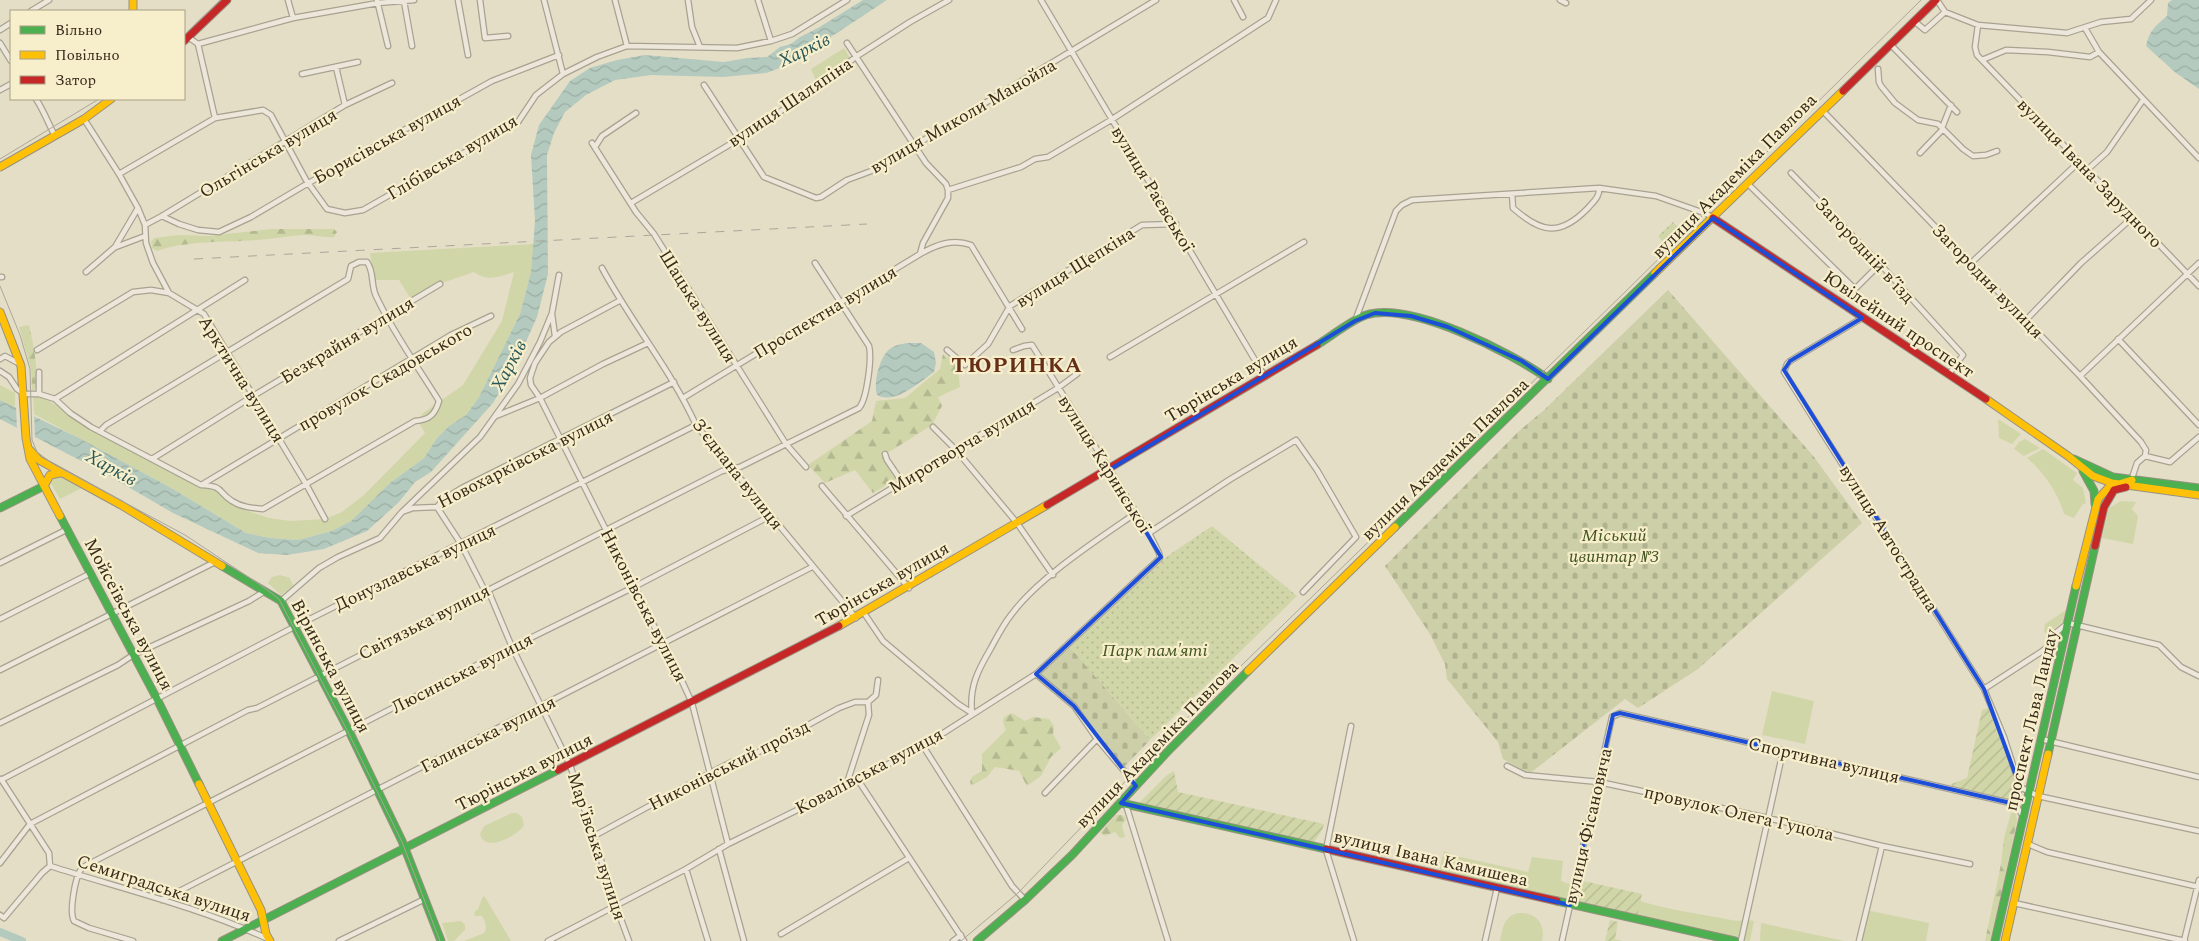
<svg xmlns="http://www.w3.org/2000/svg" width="2199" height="941" viewBox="0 0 2199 941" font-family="Spectral,serif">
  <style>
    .grass { fill: #d1d6a8 }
    .forest { fill: url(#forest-firs) }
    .cemetery { fill: url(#cemetery-stones) }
    .park { fill: url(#park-dots) }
    .garden { fill: url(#garden-furrows) }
    .water { fill: url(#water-waves) }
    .pier { fill: #e4dec7 }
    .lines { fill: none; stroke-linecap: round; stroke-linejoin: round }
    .river { stroke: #b4cabe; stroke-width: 8 }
    .street-casing { stroke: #a8a291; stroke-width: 7 }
    .fast-casing { stroke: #989181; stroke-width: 9 }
    .slow-casing { stroke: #989181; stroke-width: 9 }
    .jam-casing { stroke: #989181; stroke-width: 9 }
    .street { stroke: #ece7da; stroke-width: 4.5 }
    .fast { stroke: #4caf50; stroke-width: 7 }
    .slow { stroke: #ffc107; stroke-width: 7 }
    .jam { stroke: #c62828; stroke-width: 7 }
    .tram { stroke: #aba69b; stroke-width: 1 }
    .rail { stroke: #aba69b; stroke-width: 1; stroke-dasharray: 9 9; stroke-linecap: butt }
    .marked { fill: none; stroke: #1d4ed8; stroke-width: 4; stroke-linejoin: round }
    .labels { text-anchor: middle; stroke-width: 4.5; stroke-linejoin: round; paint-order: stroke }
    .street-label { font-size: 18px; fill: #372a1a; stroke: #f7eecb }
    .park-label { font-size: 18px; font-style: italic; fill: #43541f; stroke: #f7eecb }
    .water-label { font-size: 19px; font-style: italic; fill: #285757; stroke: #f7eecb }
    .district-label { font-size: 22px; font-weight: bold; letter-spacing: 1px; fill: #662d17; stroke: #f7eecb }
  </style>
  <defs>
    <pattern id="forest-firs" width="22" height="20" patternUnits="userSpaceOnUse" patternTransform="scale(1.25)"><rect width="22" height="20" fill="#d1d6a8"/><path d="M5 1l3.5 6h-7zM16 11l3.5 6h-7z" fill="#b4b890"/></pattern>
    <pattern id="cemetery-stones" width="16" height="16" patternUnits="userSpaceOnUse" patternTransform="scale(1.25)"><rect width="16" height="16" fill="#cccfa8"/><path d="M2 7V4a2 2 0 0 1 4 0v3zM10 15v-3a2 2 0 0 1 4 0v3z" fill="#b0b290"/></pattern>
    <pattern id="park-dots" width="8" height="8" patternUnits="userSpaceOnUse" patternTransform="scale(1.25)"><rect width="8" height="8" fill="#d1d6a8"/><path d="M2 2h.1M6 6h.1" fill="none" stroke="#b4b890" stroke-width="1.8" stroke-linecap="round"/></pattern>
    <pattern id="garden-furrows" width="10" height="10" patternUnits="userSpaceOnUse" patternTransform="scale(1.25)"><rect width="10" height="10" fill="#d1d6a8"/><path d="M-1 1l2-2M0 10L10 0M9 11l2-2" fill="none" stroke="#b4b890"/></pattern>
    <pattern id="water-waves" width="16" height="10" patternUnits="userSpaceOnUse" patternTransform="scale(1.25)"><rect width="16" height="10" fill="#b4cabe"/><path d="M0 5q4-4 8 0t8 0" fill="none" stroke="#9baea3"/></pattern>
  </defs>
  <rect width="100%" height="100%" fill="#e4dec7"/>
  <!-- grass -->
  <path class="grass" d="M844,48L850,58L816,81L811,69Z
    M534,244L531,272L520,314L479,397L466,415L449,426L437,438L424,458L390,483L351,521L332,531L298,540L270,538L246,533L173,489L34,414L33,396C59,400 75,424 100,432L184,479L218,492L226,500L245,510L269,518L290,521L325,519L342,512L364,495L425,433L419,423L422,414L463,385L502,321L514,272C499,277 488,282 474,272L442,283L411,299L399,280H374L370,253Z
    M0,385L15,393V407L0,400Z
    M1998,419L2021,434L2012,444L1999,438Z
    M2025,439L2040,448L2024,456L2014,449L2019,442Z
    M2043,449L2077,473L2073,480L2083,488L2086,503L2082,505L2074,518L2064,514C2058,493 2044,472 2027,458Z
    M59,476L82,488L60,499L50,482L54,477Z
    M2121,501L2136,502L2132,509L2138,516L2133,544L2102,538L2109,508Z
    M280,575L290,578L293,586L281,595L268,583L272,577Z
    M2066,610L2064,621L2047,634L2044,632L2045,624Z
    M1772,691L1814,701L1805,744L1762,735Z
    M512,813H517L522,817L524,825C519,835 484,854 480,834L484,826Z
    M1444,851L1456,856L1528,872L1532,857L1563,861L1561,881L1572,885L1567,904L1438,875Z
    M483,896L485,897L511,941H464L484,933C488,927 485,922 482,916H475L474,912L478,909Z
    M1640,901C1670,910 1701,914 1731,920C1739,922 1746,919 1754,921L1750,941H1735L1636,919Z
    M1866,910L1929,923L1926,941H1859Z
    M1518,913C1536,912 1546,923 1542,941H1500C1503,928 1503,917 1518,913Z
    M461,921L465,925V930L454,941H448L442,923Z
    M1761,923L1844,941H1760Z"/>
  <!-- forest -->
  <path class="forest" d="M272,229H334L337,232L334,237C324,238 315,235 304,235C288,236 273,239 257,240C224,243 189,240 157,251L152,248L151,242L154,238L178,235L209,236Z
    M29,325C34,346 37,365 37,386L34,390H32L31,369L19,327Z
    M943,354L957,363L960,387L938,397L942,406L932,425L886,454L898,478L873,493L855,470L825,483L808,465L872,421L876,401L905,398L940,369Z
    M1012,713L1025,721L1033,717L1049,719L1054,726L1053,734L1061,748L1051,757L1041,776L1027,786L1019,771L995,767L987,777L971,786L970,781L973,776L982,771V754L1006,730L1003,722L1004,717Z
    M2011,813H2016L2017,821L1991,941H1985L2001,864L2004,838Z
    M1116,815H1122L1126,818L1122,826L1125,837L1120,838L1115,832L1105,836L1100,833Z"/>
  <!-- cemetery -->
  <path class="cemetery" d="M1668,290L1814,457L1862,523L1698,669L1638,708L1625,699L1529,774L1503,759L1498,742L1447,679L1445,664L1430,634L1385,566L1519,431L1543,411Z
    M1069,646L1150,740L1124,767L1074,705L1039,672Z"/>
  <!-- park -->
  <path class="park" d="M1673,222L1678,227L1663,242L1658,236Z
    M1212,526L1297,596L1150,740L1069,646L1169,555Z"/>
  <!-- garden -->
  <path class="garden" d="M1988,708L2008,758L2016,790L2015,795L2009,800L1953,787L1951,784L1967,778L1982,710Z
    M1174,771L1178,792L1324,824C1322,833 1316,838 1312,846L1135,807L1167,775Z
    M1579,880L1642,894L1637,917L1577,903L1574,899Z
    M1610,920L1618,922L1615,939L1622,941H1605Z"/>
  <!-- water -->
  <path class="water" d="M863,0H887L788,65L766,73L723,77L651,75L615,80L586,95L565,112L554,133L547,155L548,274L537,317L515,366L493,403L431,472L415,482L399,502L367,531L324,549L287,555L258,553L173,513L99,470L0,419V400L79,438L173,489L246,533L270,538L298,540L332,531L351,521L390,483L424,458L437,438L449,426L466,415L479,397L520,314L531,272L535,221L531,155L539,125L570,81L590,68L617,60L645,55L724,62L747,58L767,57L780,47L791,44L800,37L818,28Z
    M2172,0H2199V89L2176,73L2146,46C2149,31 2156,25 2167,16L2168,3Z
    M907,343H921L934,352L936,363L934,372C919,382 896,405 877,395C873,382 880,355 891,348C896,345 902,344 907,343Z"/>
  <!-- pier -->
  <path class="pier" d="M16,405L34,413L35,440L17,430Z"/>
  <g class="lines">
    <!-- river -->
    <path class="river" d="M0,932L22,941"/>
    <defs>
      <path id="street" d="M288,0L293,18
        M377,0L388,46
        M458,0L468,55
        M480,0L485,38L508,36
        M615,0L627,46
        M688,0L692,27L700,47
        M758,0L771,41
        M1041,0L1265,377
        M1234,0L1243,17
        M1560,0L1566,3
        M1937,0L1945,12L1978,25L2067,33L2101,22L2131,19L2151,0
        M404,1L412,46
        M31,11L49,0
        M1914,21L1925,30L1945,12
        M1978,25L1975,47L1977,55L2199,286
        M2085,28L2099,52
        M0,30L11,23
        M188,37L198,44L293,18L378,3L414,0
        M0,43L11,61
        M847,43L926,163L946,184L948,190V198L923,243L920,254
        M198,44L215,118
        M1890,44L1957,112
        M1982,60L2006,50L2048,52L2090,57L2099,52L2199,158
        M336,67L345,105
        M1878,69L1879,82L1881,86L1895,103L1918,120L1938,124L1963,149L1973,156L1986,155L1997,151
        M302,74L358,62
        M563,74L597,57L627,46L737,48L771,41L792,34L847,0
        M704,85L764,177L816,198L821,197L847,180L874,170L1156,0
        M0,90L11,84
        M36,99C44,111 48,123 55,136
        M1822,110L2080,376L2141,442L2146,450L2145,456
        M84,119L119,174L138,208L145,225L146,243L153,263L169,293L204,314L306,484L325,519
        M1942,128L1951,105
        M592,143L636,212L654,234L786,444L806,467
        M595,147L602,136L636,113
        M1920,153L1943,129
        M2087,170L2107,152L2143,100
        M1791,173L1880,264L1963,355L1949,374
        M119,174L215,118L263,110L271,115L306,180L327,209L345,213L363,210L518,122L536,95L563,74L544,0
        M1748,184L1855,289L1880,264
        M948,190L1021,167L1035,159L1048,157L1111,120L1268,18L1276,0
        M1512,194L1513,208C1541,233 1560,237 1588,208C1593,202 1600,197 1599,188
        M631,203L739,139L814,89L857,56L910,22L949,0
        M162,216L179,224L198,230L219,232L251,217L305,185L492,81L559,55
        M145,225L162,216L345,105L392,83
        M116,247L145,236
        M1970,264L2079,162
        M602,268C631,322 671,370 696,425L856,618
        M86,272L115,247L138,208
        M0,277H2
        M619,301L561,332L549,342L535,363L530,378L531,385L540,398L660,638L665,644L692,703L728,844
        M552,314L555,336
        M1862,318L1790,361L1787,364L1784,372L1984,689L2004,737L2020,787L2038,796L2199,831
        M2026,320L2081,263L2132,218
        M1355,321L1393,219L1396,211L1402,205L1412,200L1599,188L1656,196L1707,214L1713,218
        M2118,339L2199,425
        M37,350L133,292L151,290L169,293
        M947,350L965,365L988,344L1010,306L1142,225L1176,224
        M1110,357L1304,242
        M0,359L5,356L20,364
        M0,371L9,377L17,389L24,394H39L55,399L70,413L91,427L201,485C225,486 217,492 232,501C241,507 252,508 263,509L415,421C429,420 435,415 439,401C418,367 394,334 377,298C370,286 375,273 367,262H359L351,266L348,279L106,425L100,431
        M39,372V394
        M2080,376L2199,263
        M683,398L920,254C936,245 953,238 971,245L1022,329
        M55,399L245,280
        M496,416L540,398L603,364L648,343
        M933,427L956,450L1017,523L1053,575
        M885,454L887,460L902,482
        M152,459L253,396L440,284
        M2131,481L2137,463L2145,456L2170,462L2199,437
        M203,484L451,335L491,316
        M822,486L909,588
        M437,507L461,544L485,591
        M403,511L480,437L518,384L540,342L552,313L559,275
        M846,516L1058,388L1077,374
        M1149,533L1229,480L1296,440L1317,470L1356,537L1303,592
        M0,563L68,529
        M488,590L512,647L570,765L616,906L629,941
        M281,601L319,568L338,557L380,538L402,512L413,508L437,507L444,499L462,488L674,382
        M864,613L883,641L958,704L972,713
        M0,619L91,573
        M0,670L215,562
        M1036,674L1074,706L1097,739L1137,786
        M1984,689L2041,652L2050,645L2053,635L2068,623L2159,645L2181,667L2199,676
        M972,713C969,687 978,670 991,648C997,637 1003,625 1011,615C1038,578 1097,540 1136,513
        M0,723L118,665L133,655L249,601L265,591
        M1351,726L1326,850L1354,941
        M2041,739L2199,777
        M923,746L1012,886L1025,900
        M1507,766L1525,775L1599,782L1768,818L1882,846L1970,864
        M1,779L49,853L50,866
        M1,780L294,627L696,425
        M858,780L964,941
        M846,786L869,715L868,702L876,695L878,680
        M1045,793L1097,739
        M2015,804L2020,787
        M1126,805L1168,941
        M594,836L710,773L732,762L744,760L839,708L855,702H868
        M2028,844L2047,852L2199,887
        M719,849L744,941
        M0,863L30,824L248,710L257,708L722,471L740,467L859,408C867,399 872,358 869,346L815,263
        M50,866C123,889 198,907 268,939
        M686,869L708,941
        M162,900L812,567
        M2014,903L2185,941
        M0,915L4,918L42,873L50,866
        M781,934L909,858
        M133,941L89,928L74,921C69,912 75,874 83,867L496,655L634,587L770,516
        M339,941L425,899
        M548,941L686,869L728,844L846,786L923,746L1036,674L1160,558L1159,553L1149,533L1032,345L1024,346L1013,350
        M953,941L961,935
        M1485,941L1497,888
        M1562,941L1612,717L1620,713L2015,804L2023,816
        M1741,941L1783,751
        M1859,941L1882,846
        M2184,941L2199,880"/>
      <path id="fast" d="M1317,345C1330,337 1353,319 1366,315C1411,301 1512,353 1548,379
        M2074,459L2113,477L2199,488
        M2083,471L2094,491L2095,504
        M0,508L44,486
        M60,516L157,699L199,784
        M1395,527L1655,273
        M222,566L281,601L349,731L402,841L441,941
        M2048,754L2095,546
        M1121,803L1326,849
        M1557,901L1735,941
        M222,941L558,770
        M977,941L1025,900L1072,855L1169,750L1248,671
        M1995,941L2076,586"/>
      <path id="slow" d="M133,0V11
        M0,167L84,119L111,99
        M1655,273L1843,91
        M0,312L21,366L26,438L30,459L60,516
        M1986,399L2068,456L2093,476L2112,483L2199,495
        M29,449L39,460L121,505L222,566
        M44,486L50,475L60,473
        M2076,586L2098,499L2109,487L2132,480
        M839,626L1047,505
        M1248,671L1395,527
        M199,784L261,910L266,934L270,941
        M2005,941L2048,754"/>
      <path id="jam" d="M184,41L227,0
        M1843,91L1936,0
        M1713,218L1986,399
        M1047,505L1317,345
        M2095,546L2104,507L2114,490L2126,487
        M558,770L839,626
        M1326,849L1557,901"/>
    </defs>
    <!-- street casing -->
    <use href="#street" class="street-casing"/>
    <!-- fast casing -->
    <use href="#fast" class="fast-casing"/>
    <!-- slow casing -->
    <use href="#slow" class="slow-casing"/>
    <!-- jam casing -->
    <use href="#jam" class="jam-casing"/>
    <!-- street -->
    <use href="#street" class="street"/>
    <!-- fast -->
    <use href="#fast" class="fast"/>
    <!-- slow -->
    <use href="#slow" class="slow"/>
    <!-- jam -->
    <use href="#jam" class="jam"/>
    <!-- tram -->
    <path class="tram" d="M184,35L220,0
      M0,159L99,99
      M0,286L20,335L30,369L32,440L37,452L53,464L185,535L262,586L279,599L349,734L402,842L440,941
      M961,941L1018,893L1169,736L1623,294L1921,0"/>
    <!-- rail -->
    <path class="rail" d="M194,259L867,224"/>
  </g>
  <!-- marked area -->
  <path class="marked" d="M1713,218L1862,318L1790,361L1784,370L1984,689L2020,787L2015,804L1620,713L1613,715L1570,905L1121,803L1136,786L1074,706L1036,674L1161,557L1109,470L1355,321L1375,313L1411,316L1448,327L1522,361L1548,379Z"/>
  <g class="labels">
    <!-- street labels -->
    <g class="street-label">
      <text transform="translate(790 102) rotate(-34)" y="6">вулиця Шаляпіна</text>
      <text transform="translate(963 116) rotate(-30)" y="6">вулиця Миколи Манойла</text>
      <text transform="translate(387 139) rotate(-29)" y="6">Борисівська вулиця</text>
      <text transform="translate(268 153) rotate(-31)" y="6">Ольгінська вулиця</text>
      <text transform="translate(452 157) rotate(-31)" y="6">Глібівська вулиця</text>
      <text transform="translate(2090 173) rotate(46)" y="6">вулиця Івана Зарудного</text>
      <text transform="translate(1734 176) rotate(-45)" y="6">вулиця Академіка Павлова</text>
      <text transform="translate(1153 189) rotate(59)" y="6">вулиця Раєвської</text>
      <text transform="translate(1865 250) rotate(47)" y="6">Загородній вʼїзд</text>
      <text transform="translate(1075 267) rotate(-32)" y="6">вулиця Щепкіна</text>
      <text transform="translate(1988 281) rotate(46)" y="6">Загородня вулиця</text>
      <text transform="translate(698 306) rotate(58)" y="6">Шацька вулиця</text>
      <text transform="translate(825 312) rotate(-31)" y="6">Проспектна вулиця</text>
      <text transform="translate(1899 324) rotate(34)" y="6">Ювілейний проспект</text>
      <text transform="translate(347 340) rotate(-31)" y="6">Безкрайня вулиця</text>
      <text transform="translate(385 377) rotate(-30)" y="6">провулок Скадовського</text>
      <text transform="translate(242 379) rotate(58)" y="6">Арктична вулиця</text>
      <text transform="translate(1231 379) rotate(-31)" y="6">Тюрінська вулиця</text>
      <text transform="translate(962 446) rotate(-31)" y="6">Миротворча вулиця</text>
      <text transform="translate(525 459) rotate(-27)" y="6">Новохарківська вулиця</text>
      <text transform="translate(1445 459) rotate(-44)" y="6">вулиця Академіка Павлова</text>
      <text transform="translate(1105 464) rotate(58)" y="6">вулиця Каринської</text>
      <text transform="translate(738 474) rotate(52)" y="6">З’єднана вулиця</text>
      <text transform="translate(1889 538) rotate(58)" y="6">вулиця Автострадна</text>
      <text transform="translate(415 567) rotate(-26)" y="6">Донузлавська вулиця</text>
      <text transform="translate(882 584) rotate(-30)" y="6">Тюрінська вулиця</text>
      <text transform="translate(644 605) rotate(63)" y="6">Никонівська вулиця</text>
      <text transform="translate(129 614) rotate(62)" y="6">Мойсеївська вулиця</text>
      <text transform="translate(424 622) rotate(-27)" y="6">Світязька вулиця</text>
      <text transform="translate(331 666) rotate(62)" y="6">Віринська вулиця</text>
      <text transform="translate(462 673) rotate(-27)" y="6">Люсинська вулиця</text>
      <text transform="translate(2031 720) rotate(-77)" y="6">проспект Льва Ландау</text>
      <text transform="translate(488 734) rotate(-27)" y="6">Галинська вулиця</text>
      <text transform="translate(1157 744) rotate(-46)" y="6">вулиця Академіка Павлова</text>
      <text transform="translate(1824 760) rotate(13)" y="6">Спортивна вулиця</text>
      <text transform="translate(729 765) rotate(-27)" y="6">Никонівський проїзд</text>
      <text transform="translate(869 771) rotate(-28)" y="6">Ковалівська вулиця</text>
      <text transform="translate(524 772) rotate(-27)" y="6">Тюрінська вулиця</text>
      <text transform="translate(1739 813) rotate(13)" y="6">провулок Олега Гуцола</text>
      <text transform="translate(1588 826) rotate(-77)" y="6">вулиця Фісановича</text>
      <text transform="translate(597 846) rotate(72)" y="6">Мар'ївська вулиця</text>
      <text transform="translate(1431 858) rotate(13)" y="6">вулиця Івана Камишева</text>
      <text transform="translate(164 888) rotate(18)" y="6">Семиградська вулиця</text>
    </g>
    <!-- park labels -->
    <g class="park-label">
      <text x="1614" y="541">Міський<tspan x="1614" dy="21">цвинтар №3</tspan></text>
      <text x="1155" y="656">Парк пам'яті</text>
    </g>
    <!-- water labels -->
    <g class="water-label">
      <text transform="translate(804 49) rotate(-26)" y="7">Харків</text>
      <text transform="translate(508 365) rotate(-62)" y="7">Харків</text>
      <text transform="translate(112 467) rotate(29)" y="7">Харків</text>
    </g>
    <!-- district labels -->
    <g class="district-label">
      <text x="1017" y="372">ТЮРИНКА</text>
    </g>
  </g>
  <!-- legend -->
  <rect x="10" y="10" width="175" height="90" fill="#f7eecb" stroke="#aaa084"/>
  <rect x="20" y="26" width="25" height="8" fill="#4caf50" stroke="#aaa084"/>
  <text x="55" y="35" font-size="15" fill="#372a1a">Вільно</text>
  <rect x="20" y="51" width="25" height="8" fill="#ffc107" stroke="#aaa084"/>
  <text x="55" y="60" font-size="15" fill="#372a1a">Повільно</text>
  <rect x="20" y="76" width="25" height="8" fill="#c62828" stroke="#aaa084"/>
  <text x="55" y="85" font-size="15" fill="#372a1a">Затор</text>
</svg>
